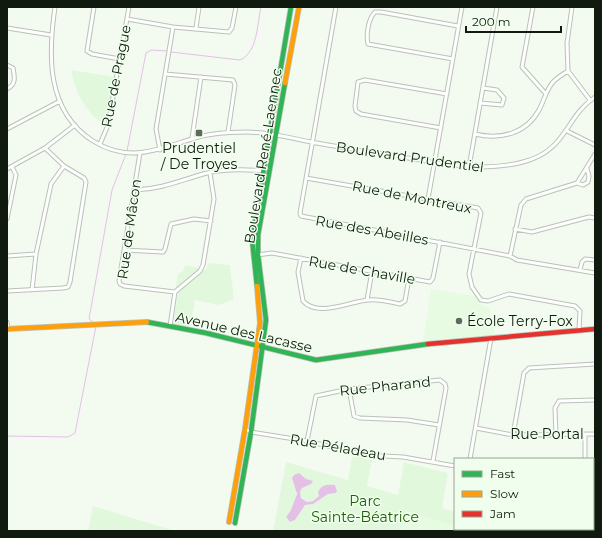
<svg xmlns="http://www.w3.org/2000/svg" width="602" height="538" viewBox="0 0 602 538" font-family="Montserrat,sans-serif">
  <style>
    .built { fill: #e7fbe2 }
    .green { fill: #e2f8dd; fill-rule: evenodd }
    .water { fill: #e4c0e7 }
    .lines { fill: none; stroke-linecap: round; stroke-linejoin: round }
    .stream { stroke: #e4c0e7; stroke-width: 1 }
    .street-casing { stroke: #bac2b8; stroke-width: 5 }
    .fast-casing { stroke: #bac2b8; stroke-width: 6 }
    .slow-casing { stroke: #bac2b8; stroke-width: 6 }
    .jam-casing { stroke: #bac2b8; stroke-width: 6 }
    .street { stroke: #fdfefd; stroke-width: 3 }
    .fast { stroke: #30b455; stroke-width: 4.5 }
    .slow { stroke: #ff9f0a; stroke-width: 4.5 }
    .jam { stroke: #e5322d; stroke-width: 4.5 }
    .poi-dot { fill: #60695e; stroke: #f0ffed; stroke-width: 1.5 }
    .labels { text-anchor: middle; stroke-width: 3; stroke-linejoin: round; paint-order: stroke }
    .street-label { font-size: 14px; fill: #111a0f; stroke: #f0ffed }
    .poi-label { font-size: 14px; fill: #111a0f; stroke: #f0ffed }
    .park-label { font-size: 14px; fill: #1d5e04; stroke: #f0ffed }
  </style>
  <rect width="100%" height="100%" fill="#f3fbf1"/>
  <!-- built -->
  <path class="built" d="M431,289L475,296L482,305L489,307L495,335L423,341Z
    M404,511L455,526L454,531H401Z"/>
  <!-- green -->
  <path class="green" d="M71,70L116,77L106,126C85,111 76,95 71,70Z
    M208,263L230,265L234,299L219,305L195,300L190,328L173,324L178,293L175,290L178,274L183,271L185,265L206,270Z
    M352,456L372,460L367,486L398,495L404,462L448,473L442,508L455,512V526L405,511L401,531H273L286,462L348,480ZM304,477L309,485L302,488L299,495L307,502L313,501L319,495L318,492C321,485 327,484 335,485L337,491L336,493L328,494L313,504L305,505L295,520L290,522L286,517C293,508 300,493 294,482Z
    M93,506L175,531H88Z"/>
  <!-- water -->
  <path class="water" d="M299,473L306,479L313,481L311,484L302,488L300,492L301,498L307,502L313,501L319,496L318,492C321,485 327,484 335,485L337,491L336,493L328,494L313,504L305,505L295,520L290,522L286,517L291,510L297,494L292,478L294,475Z"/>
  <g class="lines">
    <!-- stream -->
    <path class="stream" d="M171,52L240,60C258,52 257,24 261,7
      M127,151L146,53L151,50L168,51
      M93,322L89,319L112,190L126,154
      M7,436L68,437L75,433L96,326"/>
    <defs>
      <path id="street" d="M55,7C48,55 46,111 93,141C129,163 156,150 192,139C209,133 229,132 247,132C269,132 290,138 311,142C340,147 368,152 396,156C438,163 481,173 523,162C567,151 565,117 595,97
        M94,7L87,51L92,54L120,59
        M336,7L300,213L301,216L510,256L517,260L595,273
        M533,7L522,67L546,94
        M572,7L567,43L568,71L590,100
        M127,19L173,27L229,32L232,28L236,7
        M7,28L51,35
        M196,28L199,7
        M453,59L368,44C366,35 368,19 375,12H381L458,26
        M7,65L13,68C15,78 16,84 7,89
        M165,74L233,80L235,85L228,132
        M480,103L502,105L504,98L497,90L483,88
        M441,128L361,114L356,111L355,106L358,82L365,80L447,94
        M7,129L60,101
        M567,131L595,145
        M475,134C500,140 526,134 539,110C544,101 546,90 553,82C557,78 563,74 568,71
        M192,138L201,77
        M100,144L108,125L129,7
        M160,150L156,129L173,27
        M140,153L119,281L120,284L124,286L175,292L200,271L203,265L214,199L210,173
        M469,167L497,7
        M7,169L45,148L75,125
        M306,178L478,208L481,213L469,274L472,287L481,300L488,301L509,294L575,306L580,311L579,330
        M577,183L583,185L588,182L589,176L587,169
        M135,190C161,189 179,181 203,174C223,169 243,169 264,171
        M428,199L462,7
        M7,219L16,175L12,167
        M515,229L532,232L589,217L595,218
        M124,250L163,252L165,249L171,224L194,219L211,221
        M257,255L272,253L430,282L433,278L440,242
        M7,256L36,254
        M510,256L521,205L526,199L577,183L595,154
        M301,258L298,272L303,301C318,318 350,301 369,300C379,299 390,302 400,304L405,301L409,278
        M580,270L582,262L585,259L595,260
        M32,290L36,254L50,189L51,184L64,166
        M7,291L63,288L68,287L70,282L86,182L84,178L64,166L45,148
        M367,300L372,271
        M7,322L8,329
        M170,326L175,292
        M349,389L354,416L360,418L407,420L439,425
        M476,428L513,435L595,434
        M245,429L251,432L307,441L365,455L403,457L455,466
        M585,434V459
        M513,435L524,373L529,368L595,364
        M556,436L555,408L559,401L595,400
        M307,441L316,396L349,389L440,380L445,384L446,388L433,461
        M470,459L491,338
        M593,477L595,478
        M593,522L595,523
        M586,529L593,531
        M457,531V529
        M496,531L497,529
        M534,531V529"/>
      <path id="fast" d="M257,286L252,239L291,7
        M147,322L206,333L316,360L428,344
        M235,523L251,432L266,320L258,255V235L285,83"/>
      <path id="slow" d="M285,83L299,7
        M7,329L147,322
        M229,522L245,429L260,323L257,286"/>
      <path id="jam" d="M428,344L595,329"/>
    </defs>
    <!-- street casing -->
    <use href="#street" class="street-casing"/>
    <!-- fast casing -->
    <use href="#fast" class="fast-casing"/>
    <!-- slow casing -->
    <use href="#slow" class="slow-casing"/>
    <!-- jam casing -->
    <use href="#jam" class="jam-casing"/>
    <!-- street -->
    <use href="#street" class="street"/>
    <!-- fast -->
    <use href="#fast" class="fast"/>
    <!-- slow -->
    <use href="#slow" class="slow"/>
    <!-- jam -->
    <use href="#jam" class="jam"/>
  </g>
  <!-- markers -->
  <g class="poi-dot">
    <rect x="195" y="129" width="8" height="8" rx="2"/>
    <circle cx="459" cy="321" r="4"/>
  </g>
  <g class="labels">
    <!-- street labels -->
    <g class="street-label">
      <text transform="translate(116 76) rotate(-79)" y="5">Rue de Prague</text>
      <text transform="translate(263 156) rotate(-81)" y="5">Boulevard René-Laennec</text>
      <text transform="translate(410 157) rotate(8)" y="5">Boulevard Prudentiel</text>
      <text transform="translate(412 197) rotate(11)" y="5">Rue de Montreux</text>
      <text transform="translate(129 229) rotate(-82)" y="5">Rue de Mâcon</text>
      <text transform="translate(372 230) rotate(10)" y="5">Rue des Abeilles</text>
      <text transform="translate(362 270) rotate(10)" y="5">Rue de Chaville</text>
      <text transform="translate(244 332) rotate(13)" y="5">Avenue des Lacasse</text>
      <text transform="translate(385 386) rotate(-6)" y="5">Rue Pharand</text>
      <text x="547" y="439">Rue Portal</text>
      <text transform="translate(338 447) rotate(10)" y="5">Rue Péladeau</text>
    </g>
    <!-- poi labels -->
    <g class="poi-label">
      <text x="199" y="153">Prudentiel<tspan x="199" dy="16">/ De Troyes</tspan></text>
      <text x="467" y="326" text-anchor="start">École Terry-Fox</text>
    </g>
    <!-- park labels -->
    <g class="park-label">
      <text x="365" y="506">Parc<tspan x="365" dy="16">Sainte-Béatrice</tspan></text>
    </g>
  </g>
  <!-- border -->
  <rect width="602" height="538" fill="none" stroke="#111a0f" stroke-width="16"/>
  <!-- legend -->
  <rect x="454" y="458" width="140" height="72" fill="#f0ffed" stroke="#97a394"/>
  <rect x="462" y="471" width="20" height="6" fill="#30b455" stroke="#97a394"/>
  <text x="490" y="478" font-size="12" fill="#111a0f">Fast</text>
  <rect x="462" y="491" width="20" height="6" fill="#ff9f0a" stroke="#97a394"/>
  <text x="490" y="498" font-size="12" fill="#111a0f">Slow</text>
  <rect x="462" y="511" width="20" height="6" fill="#e5322d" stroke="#97a394"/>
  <text x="490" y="518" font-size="12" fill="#111a0f">Jam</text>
  <!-- scale -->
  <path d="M466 26v6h95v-6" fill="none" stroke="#111a0f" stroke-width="2"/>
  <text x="472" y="26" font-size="12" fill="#111a0f" stroke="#f0ffed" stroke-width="3" paint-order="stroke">200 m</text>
</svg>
